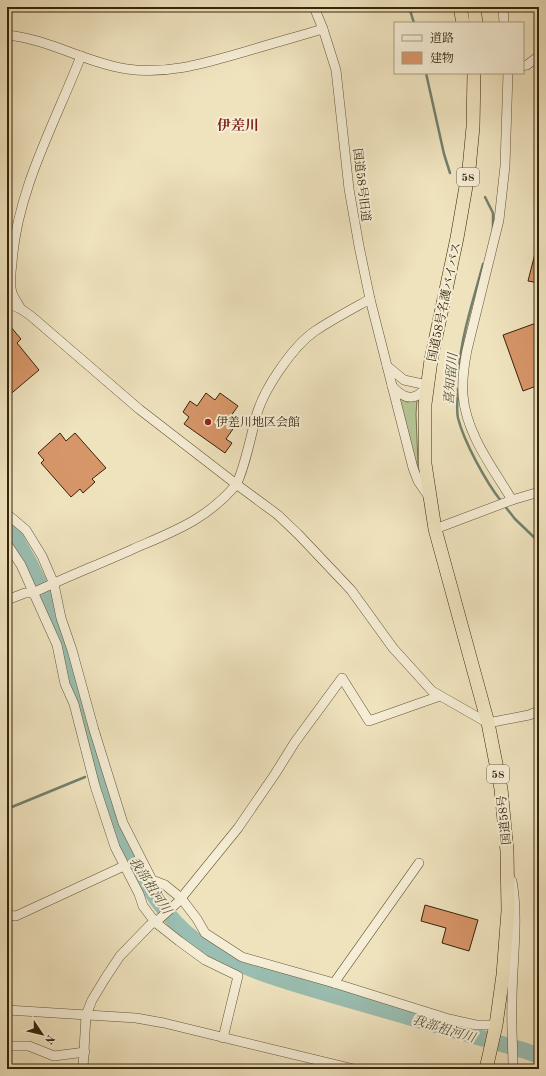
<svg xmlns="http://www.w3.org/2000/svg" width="546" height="1076" font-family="'Old Standard TT','Noto Serif JP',serif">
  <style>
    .green { fill: #b5c595; stroke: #76744f }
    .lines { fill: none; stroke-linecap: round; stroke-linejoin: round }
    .stream { stroke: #72806e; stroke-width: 2.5 }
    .river { stroke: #9abeb1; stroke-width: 16 }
    .building { fill: #d79669; stroke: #362409 }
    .minor-casing { stroke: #645436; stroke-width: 10 }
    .highway-casing { stroke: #362409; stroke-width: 14 }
    .minor { stroke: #f5edd5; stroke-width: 9 }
    .highway { stroke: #efe3be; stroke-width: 13 }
    .poi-dot { fill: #8f2418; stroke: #f5edd5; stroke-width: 1.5 }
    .labels { text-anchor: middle; stroke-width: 4; stroke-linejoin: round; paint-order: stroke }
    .shield { fill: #f5edd5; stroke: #6f6046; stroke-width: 1 }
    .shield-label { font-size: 11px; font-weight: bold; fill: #362409 }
    .street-label { font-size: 12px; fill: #362409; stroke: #f5edd5 }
    .poi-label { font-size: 12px; fill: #362409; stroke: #f5edd5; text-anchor: start }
    .water-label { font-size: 13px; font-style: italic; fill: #54523b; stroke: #f5edd5 }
    .quarter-label { font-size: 14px; font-weight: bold; fill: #7a1f14; stroke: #f5edd5 }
  </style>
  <rect width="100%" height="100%" fill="#efe3be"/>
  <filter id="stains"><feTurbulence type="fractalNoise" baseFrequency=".005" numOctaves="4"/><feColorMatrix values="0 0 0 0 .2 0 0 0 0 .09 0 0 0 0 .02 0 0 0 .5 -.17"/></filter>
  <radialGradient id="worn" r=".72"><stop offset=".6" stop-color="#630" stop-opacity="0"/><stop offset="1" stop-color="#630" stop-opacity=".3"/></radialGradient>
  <path class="green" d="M397,397L407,402L417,400L416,414L418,465H416Z"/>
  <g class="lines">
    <g class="stream">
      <path d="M409,7L414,23"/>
      <path d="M426,73L444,154L450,173"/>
      <path d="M485,197L493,213V229"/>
      <path d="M459,370C461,336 474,298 483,264"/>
      <path d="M458,389C458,398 456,409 458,418C464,442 486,482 501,501"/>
      <path d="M504,505L515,519L539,542"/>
      <path d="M99,770H100"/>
      <path d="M7,809L85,777"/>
    </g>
    <path class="river" d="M7,529L15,537L29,562L44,593L59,632L118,832C135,867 163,917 195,940C238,970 296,984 346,999C406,1016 466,1034 526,1051L539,1056"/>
  </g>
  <g class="building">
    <path d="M539,238V283L528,281Z"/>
    <path d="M539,322V385L523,391L503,335Z"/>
    <path d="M10,326L21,339L17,343L39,370L7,397V328Z"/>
    <path d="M206,393L215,400L220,393L238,406L228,420L235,426L226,439L232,443L225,453L184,424L189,417L183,412L190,401L197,406Z"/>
    <path d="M60,433L66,441L75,433L106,468L92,479L95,482L83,493L80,489L71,497L41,463L44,460L38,453Z"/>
    <path d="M425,905L478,920L469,951L442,943L446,928L421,921Z"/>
  </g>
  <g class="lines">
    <g class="minor-casing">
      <g id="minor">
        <path d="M314,7L323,29L336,70L349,189L359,246L370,299L413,468L418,481L429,497"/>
        <path d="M503,7L504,23"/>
        <path d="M7,35C49,39 86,63 127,69C168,75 205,63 244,52C270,44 296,37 323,29"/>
        <path d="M523,66L527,65L539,56"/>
        <path d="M508,73L505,166L499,220L467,350C464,365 462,380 463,395C466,434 493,468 512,500"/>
        <path d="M7,303L21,309L31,316L139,409L236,484L278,515L298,534L351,590L393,648L432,691L488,723L529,715L539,711"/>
        <path d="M21,309C18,304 14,298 12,293C9,284 11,272 12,263C17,190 55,123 81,56"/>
        <path d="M387,366L404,380L427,385C417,402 404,400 392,386"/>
        <path d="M7,514L26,530L42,556L54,584L61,618L72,650L94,730L123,823L152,880L165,885L181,898L197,919L205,933L242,957L334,983"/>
        <path d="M435,529L512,500L539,492"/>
        <path d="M7,544L21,565L57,645L65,684L74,704L95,786L115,847L139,894L143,906L155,922L179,941L205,960L238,976L223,1038"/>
        <path d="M7,600L25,593H33C66,577 100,564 133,549C172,532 206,520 235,486C243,476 252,431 256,417C263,390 292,347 315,331C333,319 352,309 370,299"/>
        <path d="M419,863L334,983L449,1019L476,1025H496"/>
        <path d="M512,881C519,919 512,962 512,1001C511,1024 513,1046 513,1069"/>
        <path d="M7,915L16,916L124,866"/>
        <path d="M7,1010L136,1018L164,1023L354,1069"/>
        <path d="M7,1046H29L54,1056L85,1052"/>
        <path d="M83,1069L86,1015L92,1000L106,977L120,956L150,925L158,920L178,902L238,828L275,774L295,742L342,678L369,721L440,696"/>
      </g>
    </g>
    <g class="highway-casing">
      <g id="highway">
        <path d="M460,7L463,23"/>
        <path d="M474,7L476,23"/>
        <path d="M474,73L473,127L469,169L457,238L431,360L425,404V464L435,529L488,723L501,789L507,851L508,911L503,975L496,1025L486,1069"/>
      </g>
    </g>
    <use href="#minor" class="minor"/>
    <use href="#highway" class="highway"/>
  </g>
  <circle class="poi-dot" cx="208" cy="422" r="4"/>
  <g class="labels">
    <g class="shield">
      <rect x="457" y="168" width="22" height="18" rx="3"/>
      <rect x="487" y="765" width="22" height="18" rx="3"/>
    </g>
    <g class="shield-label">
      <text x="468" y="181">58</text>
      <text x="498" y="778">58</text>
    </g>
    <g class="street-label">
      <text transform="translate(362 185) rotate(83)" y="4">国道58号旧道</text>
      <text transform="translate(444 302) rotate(-78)" y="4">国道58号名護バイパス</text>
      <text transform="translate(504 820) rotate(-96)" y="4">国道58号</text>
    </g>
    <g class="poi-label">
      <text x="216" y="426">伊差川地区会館</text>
    </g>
    <g class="water-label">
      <text transform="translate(450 379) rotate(-85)" y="5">喜知留川</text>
      <text transform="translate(151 885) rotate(57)" y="5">我部祖河川</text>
      <text transform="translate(444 1028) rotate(17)" y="5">我部祖河川</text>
    </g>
    <g class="quarter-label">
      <text x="238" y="130">伊差川</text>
    </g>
  </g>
  <rect width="546" height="1076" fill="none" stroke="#efe3be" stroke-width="24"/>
  <rect x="8" y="8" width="530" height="1060" fill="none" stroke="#362409" stroke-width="2"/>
  <rect x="12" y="12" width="522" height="1052" fill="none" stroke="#362409"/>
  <rect x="394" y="22" width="130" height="52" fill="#f5edd5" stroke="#a99d83"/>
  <rect x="402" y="35" width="20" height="6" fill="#f5edd5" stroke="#a99d83"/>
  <text x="430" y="42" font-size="12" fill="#362409">道路</text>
  <rect x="402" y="52" width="20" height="12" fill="#d79669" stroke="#a99d83"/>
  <text x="430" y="62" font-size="12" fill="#362409">建物</text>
  <g transform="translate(42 1034) rotate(125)" stroke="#f5edd5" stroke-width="3" paint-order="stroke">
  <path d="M0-3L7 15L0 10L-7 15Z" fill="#362409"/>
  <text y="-6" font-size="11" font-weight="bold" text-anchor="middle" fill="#362409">N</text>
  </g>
  <rect width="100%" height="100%" filter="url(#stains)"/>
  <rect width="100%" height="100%" fill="url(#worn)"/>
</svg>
